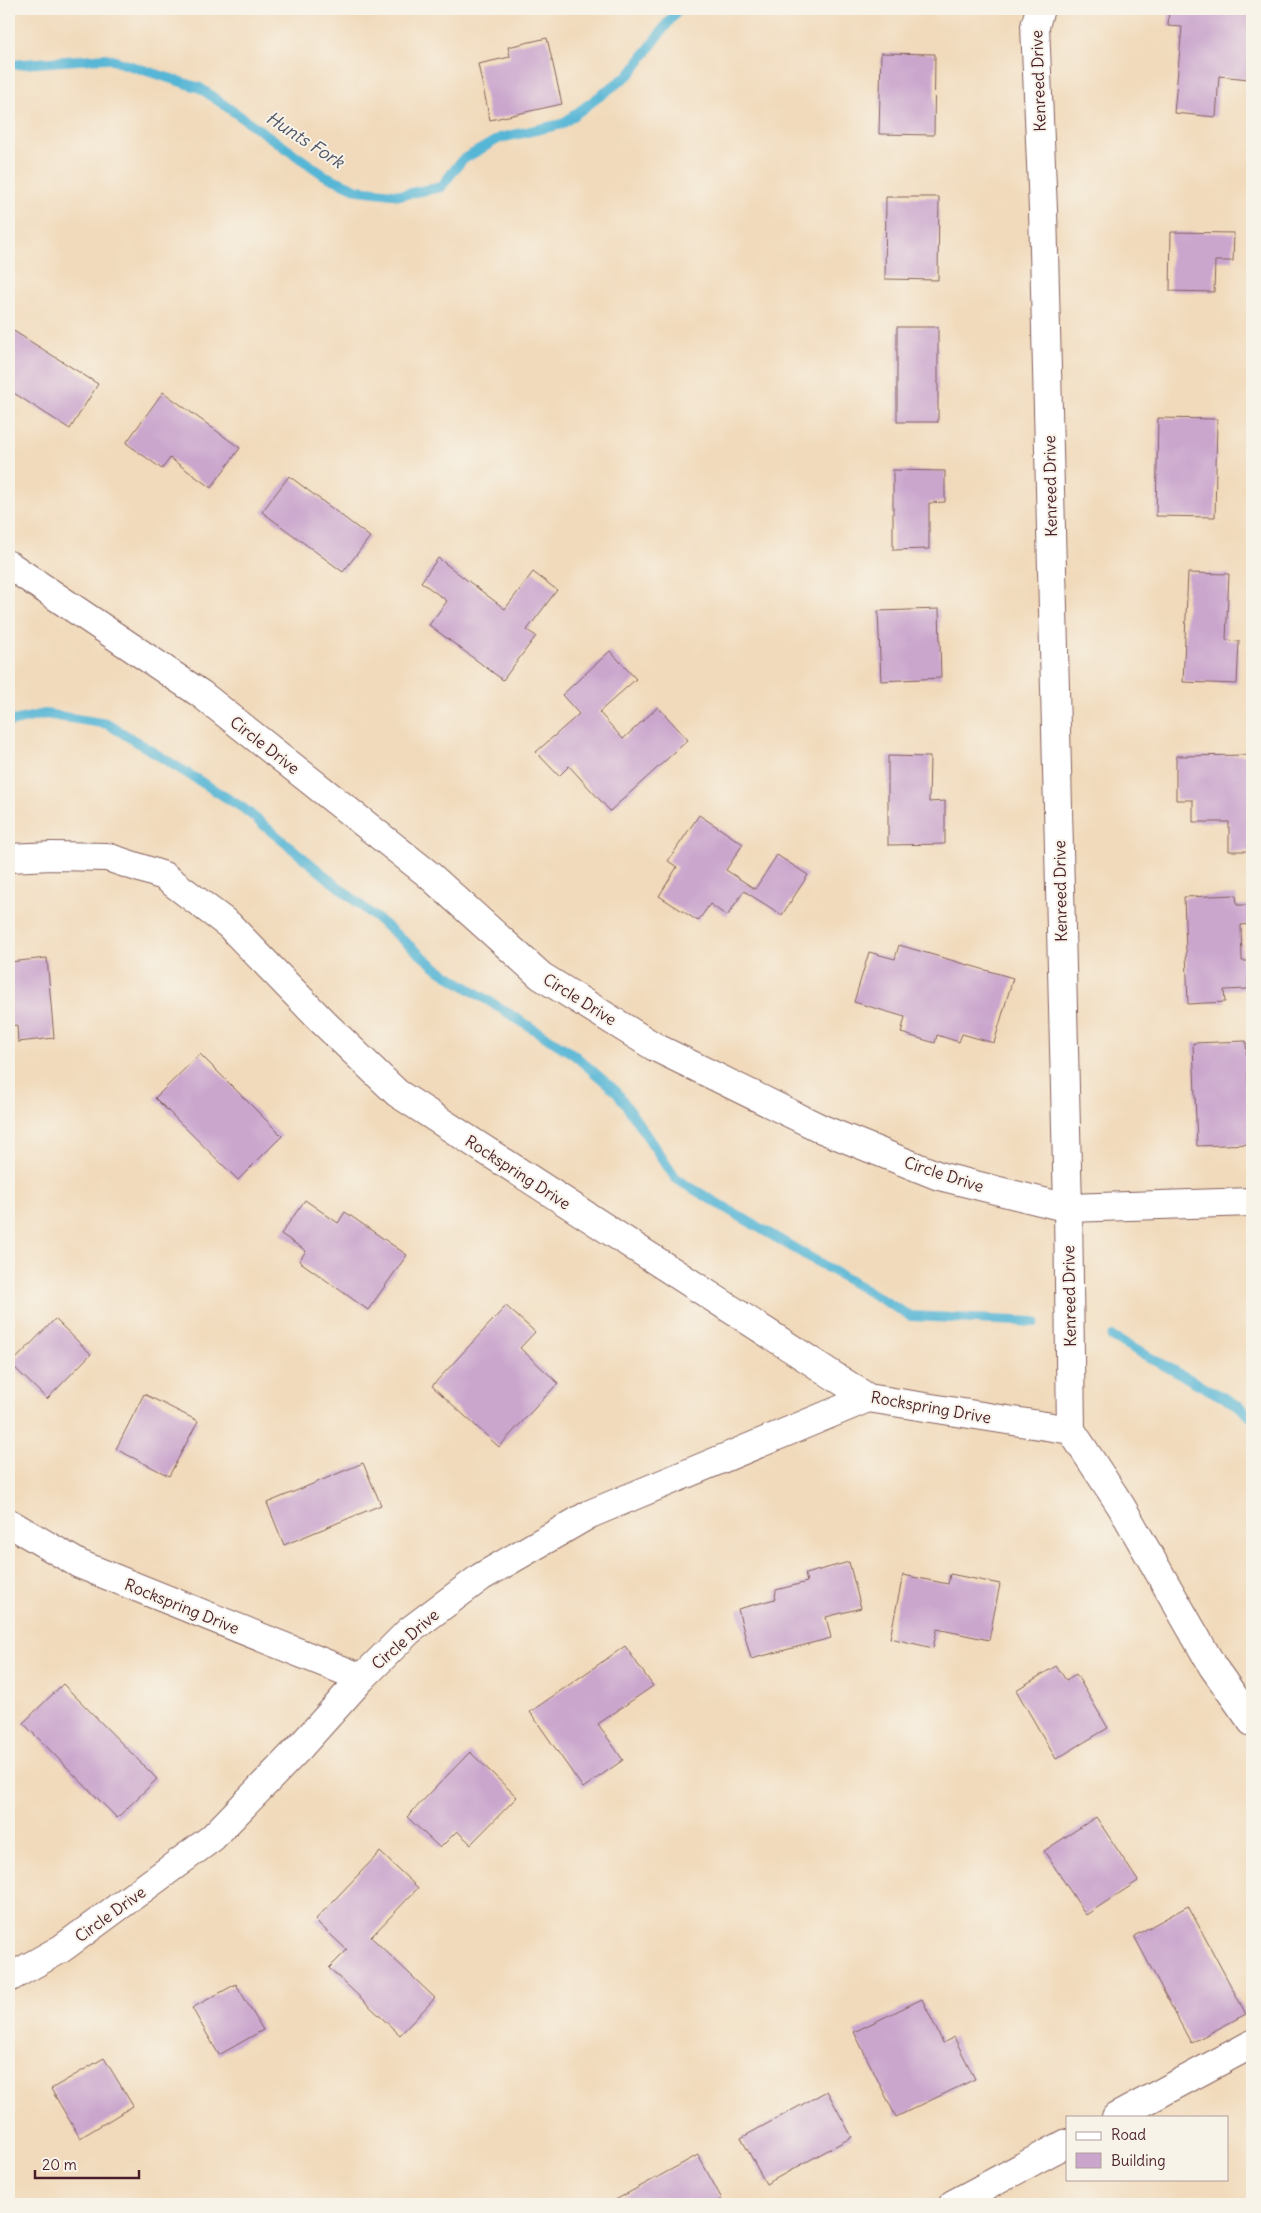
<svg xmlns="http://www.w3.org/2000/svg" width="1261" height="2213" font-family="Delius,sans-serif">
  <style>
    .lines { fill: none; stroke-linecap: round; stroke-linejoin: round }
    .stream { stroke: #57b6d5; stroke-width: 10 }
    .building { fill: #caa6cd }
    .minor-casing { stroke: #84605d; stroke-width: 30 }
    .minor { stroke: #fff; stroke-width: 28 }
    .labels { text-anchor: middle; stroke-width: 4; stroke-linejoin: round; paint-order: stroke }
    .street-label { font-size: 16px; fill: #4a1f2b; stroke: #f7f3e8 }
    .water-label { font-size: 18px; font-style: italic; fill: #4f5466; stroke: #f7f3e8 }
  </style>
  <rect width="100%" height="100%" fill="#f7f3e8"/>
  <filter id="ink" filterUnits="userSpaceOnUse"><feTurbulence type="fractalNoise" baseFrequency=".02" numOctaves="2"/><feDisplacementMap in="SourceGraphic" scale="10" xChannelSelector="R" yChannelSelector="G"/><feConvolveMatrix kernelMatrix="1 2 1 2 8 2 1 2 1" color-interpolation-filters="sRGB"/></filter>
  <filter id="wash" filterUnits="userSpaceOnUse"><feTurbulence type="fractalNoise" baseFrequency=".0096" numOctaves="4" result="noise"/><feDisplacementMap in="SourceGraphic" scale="20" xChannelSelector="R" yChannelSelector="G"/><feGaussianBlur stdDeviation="1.12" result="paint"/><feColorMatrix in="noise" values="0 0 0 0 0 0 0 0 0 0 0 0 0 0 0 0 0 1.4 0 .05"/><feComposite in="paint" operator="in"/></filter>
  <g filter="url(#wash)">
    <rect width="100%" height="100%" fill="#f1dabb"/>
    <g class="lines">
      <g class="stream">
        <path d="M9,65L106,58L200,88L324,175L358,190L401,195L441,187L462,160L500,138L562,124L631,73L678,9"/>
        <path d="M9,722L45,714L108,724L243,808L438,969L573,1054L617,1092L676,1179L910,1316L1035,1322"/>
        <path d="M1112,1337L1239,1406L1252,1418"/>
      </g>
    </g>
    <g id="blocks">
      <g class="building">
        <path d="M1169,9H1252L1249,79L1219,76L1216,117L1174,113L1182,27L1168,26Z"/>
        <path d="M547,38L562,104L490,120L478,64L510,57L508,47Z"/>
        <path d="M881,53L935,54L934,135L879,134Z"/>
        <path d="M886,197H939L938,280L885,279Z"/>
        <path d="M1171,232L1234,233L1233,261H1215L1214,292L1170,291Z"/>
        <rect x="897" y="327" width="41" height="95"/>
        <path d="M9,328L98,384L70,429L9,390Z"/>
        <path d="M163,392L240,448L211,488L170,458L162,469L126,443Z"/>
        <path d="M1158,418L1217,419L1215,517L1156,516Z"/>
        <path d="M893,470L945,471V502L929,503V549L893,550Z"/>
        <path d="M289,476L370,537L343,572L262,512Z"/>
        <path d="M438,558L505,609L533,572L557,590L527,630L536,636L503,680L429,625L447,601L421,582Z"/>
        <path d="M1188,573L1229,574L1226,640L1239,641L1237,684L1183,682Z"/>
        <path d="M939,609L941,678L881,681L878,611Z"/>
        <path d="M610,651L636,679L599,712L623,739L658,707L688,740L610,811L569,766L559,776L536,752L579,714L562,695Z"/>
        <path d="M1252,755V851H1229V822H1193V800H1176V756Z"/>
        <path d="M888,756L930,757L929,802L945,801V844L888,845Z"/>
        <path d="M699,815L743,844L726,870L755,889L777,855L808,875L782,915L744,891L727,916L710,904L698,921L659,896L677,867L668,861Z"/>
        <path d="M1236,895L1237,905H1252V924L1241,925L1242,961H1252V979H1248V989L1224,990L1225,1002L1188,1004L1184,897Z"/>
        <path d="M899,945L1013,978L994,1043L962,1034L959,1042L937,1035L935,1043L901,1033L905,1017L854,1002L869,952L895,959Z"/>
        <path d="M47,958L54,1038L18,1042L17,1025L9,1026V962Z"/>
        <path d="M1246,1041L1249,1097H1252V1144L1197,1146L1193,1043Z"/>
        <path d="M200,1054L282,1136L238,1180L155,1098Z"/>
        <path d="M305,1200L338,1223L345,1212L407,1255L368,1310L299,1261L306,1251L281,1234Z"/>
        <path d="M506,1306L535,1332L520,1348L558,1383L499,1447L432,1386Z"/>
        <path d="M55,1319L91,1354L47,1399L11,1364Z"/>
        <path d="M144,1394L198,1421L169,1476L116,1449Z"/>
        <path d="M363,1463L381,1505L284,1545L267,1503Z"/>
        <path d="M849,1562L861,1608L826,1617L831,1638L751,1659L738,1609L775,1599L776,1590L807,1582L805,1574Z"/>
        <path d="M950,1574L1000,1584L989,1640L937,1629L933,1648L890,1638L903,1575L948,1584Z"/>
        <path d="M625,1646L653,1686L598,1724L623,1760L583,1788L530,1712Z"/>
        <path d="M1056,1666L1066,1680L1076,1674L1108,1728L1056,1759L1016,1690Z"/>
        <path d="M63,1684L157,1779L117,1818L23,1723Z"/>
        <path d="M470,1752L517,1797L471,1844L457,1831L440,1848L407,1817Z"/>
        <path d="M1096,1817L1138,1881L1086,1915L1044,1851Z"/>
        <path d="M380,1852L418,1888L371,1937L435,1998L400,2035L329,1968L347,1950L315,1920Z"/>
        <path d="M1188,1906L1246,2014L1191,2043L1134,1936Z"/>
        <path d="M236,1984L263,2030L219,2055L192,2008Z"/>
        <path d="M922,1999L943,2043L954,2037L975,2079L896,2117L854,2032Z"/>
        <path d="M104,2058L133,2106L80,2138L51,2089Z"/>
        <path d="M827,2091L852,2137L766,2184L741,2138Z"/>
        <path d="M698,2155L722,2199L713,2204H608Z"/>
      </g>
    </g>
  </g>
  <g filter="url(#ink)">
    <use href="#blocks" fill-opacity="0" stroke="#84605d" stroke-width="1"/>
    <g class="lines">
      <g class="minor-casing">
        <g id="minor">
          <path d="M1040,9L1035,26L1043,210L1068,1208L1071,1430L1121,1506L1213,1667L1252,1722"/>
          <path d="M9,565L201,694L428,874L541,976L655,1047L822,1129L939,1176L1068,1208L1252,1202"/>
          <path d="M9,858L52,856L107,857L164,876L229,925L323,1022L397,1093L868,1398L1071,1430"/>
          <path d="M9,1523L79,1564L362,1678"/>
          <path d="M9,1978L61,1949L212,1838L301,1746L362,1678L409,1631L481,1577L590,1514L868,1398"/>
          <path d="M1116,2117L1252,2044"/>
          <path d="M953,2204L1067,2143"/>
        </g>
      </g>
      <use href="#minor" class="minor"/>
    </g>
  </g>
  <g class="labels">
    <g class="street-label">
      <text transform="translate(1038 81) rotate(-92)" y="6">Kenreed Drive</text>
      <text transform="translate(1050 486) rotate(-91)" y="6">Kenreed Drive</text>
      <text transform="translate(265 745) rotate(38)" y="6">Circle Drive</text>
      <text transform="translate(1060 891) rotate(-91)" y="6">Kenreed Drive</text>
      <text transform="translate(580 999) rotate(32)" y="6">Circle Drive</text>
      <text transform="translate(518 1172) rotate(33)" y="6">Rockspring Drive</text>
      <text transform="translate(944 1174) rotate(18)" y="6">Circle Drive</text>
      <text transform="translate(1069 1296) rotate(-91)" y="6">Kenreed Drive</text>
      <text transform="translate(931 1407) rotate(10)" y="6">Rockspring Drive</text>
      <text transform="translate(182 1606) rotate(22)" y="6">Rockspring Drive</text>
      <text transform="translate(405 1639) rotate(-41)" y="6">Circle Drive</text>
      <text transform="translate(110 1914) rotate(-36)" y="6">Circle Drive</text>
    </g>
    <g class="water-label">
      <text transform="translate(305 140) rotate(33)" y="6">Hunts Fork</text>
    </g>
  </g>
  <rect width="1261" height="2213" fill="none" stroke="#f7f3e8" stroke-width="30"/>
  <rect x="1066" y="2116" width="162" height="65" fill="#f7f3e8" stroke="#b29e9c"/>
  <rect x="1076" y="2132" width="25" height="8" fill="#ffffff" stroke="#b29e9c"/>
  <text x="1111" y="2140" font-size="15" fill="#4a1f2b">Road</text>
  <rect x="1076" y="2153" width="25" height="15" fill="#caa6cd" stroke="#b29e9c"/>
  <text x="1111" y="2166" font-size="15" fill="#4a1f2b">Building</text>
  <path d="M35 2170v8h104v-8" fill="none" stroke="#4a1f2b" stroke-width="2.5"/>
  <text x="42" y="2170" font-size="15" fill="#4a1f2b" stroke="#f7f3e8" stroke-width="4" paint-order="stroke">20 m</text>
</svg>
